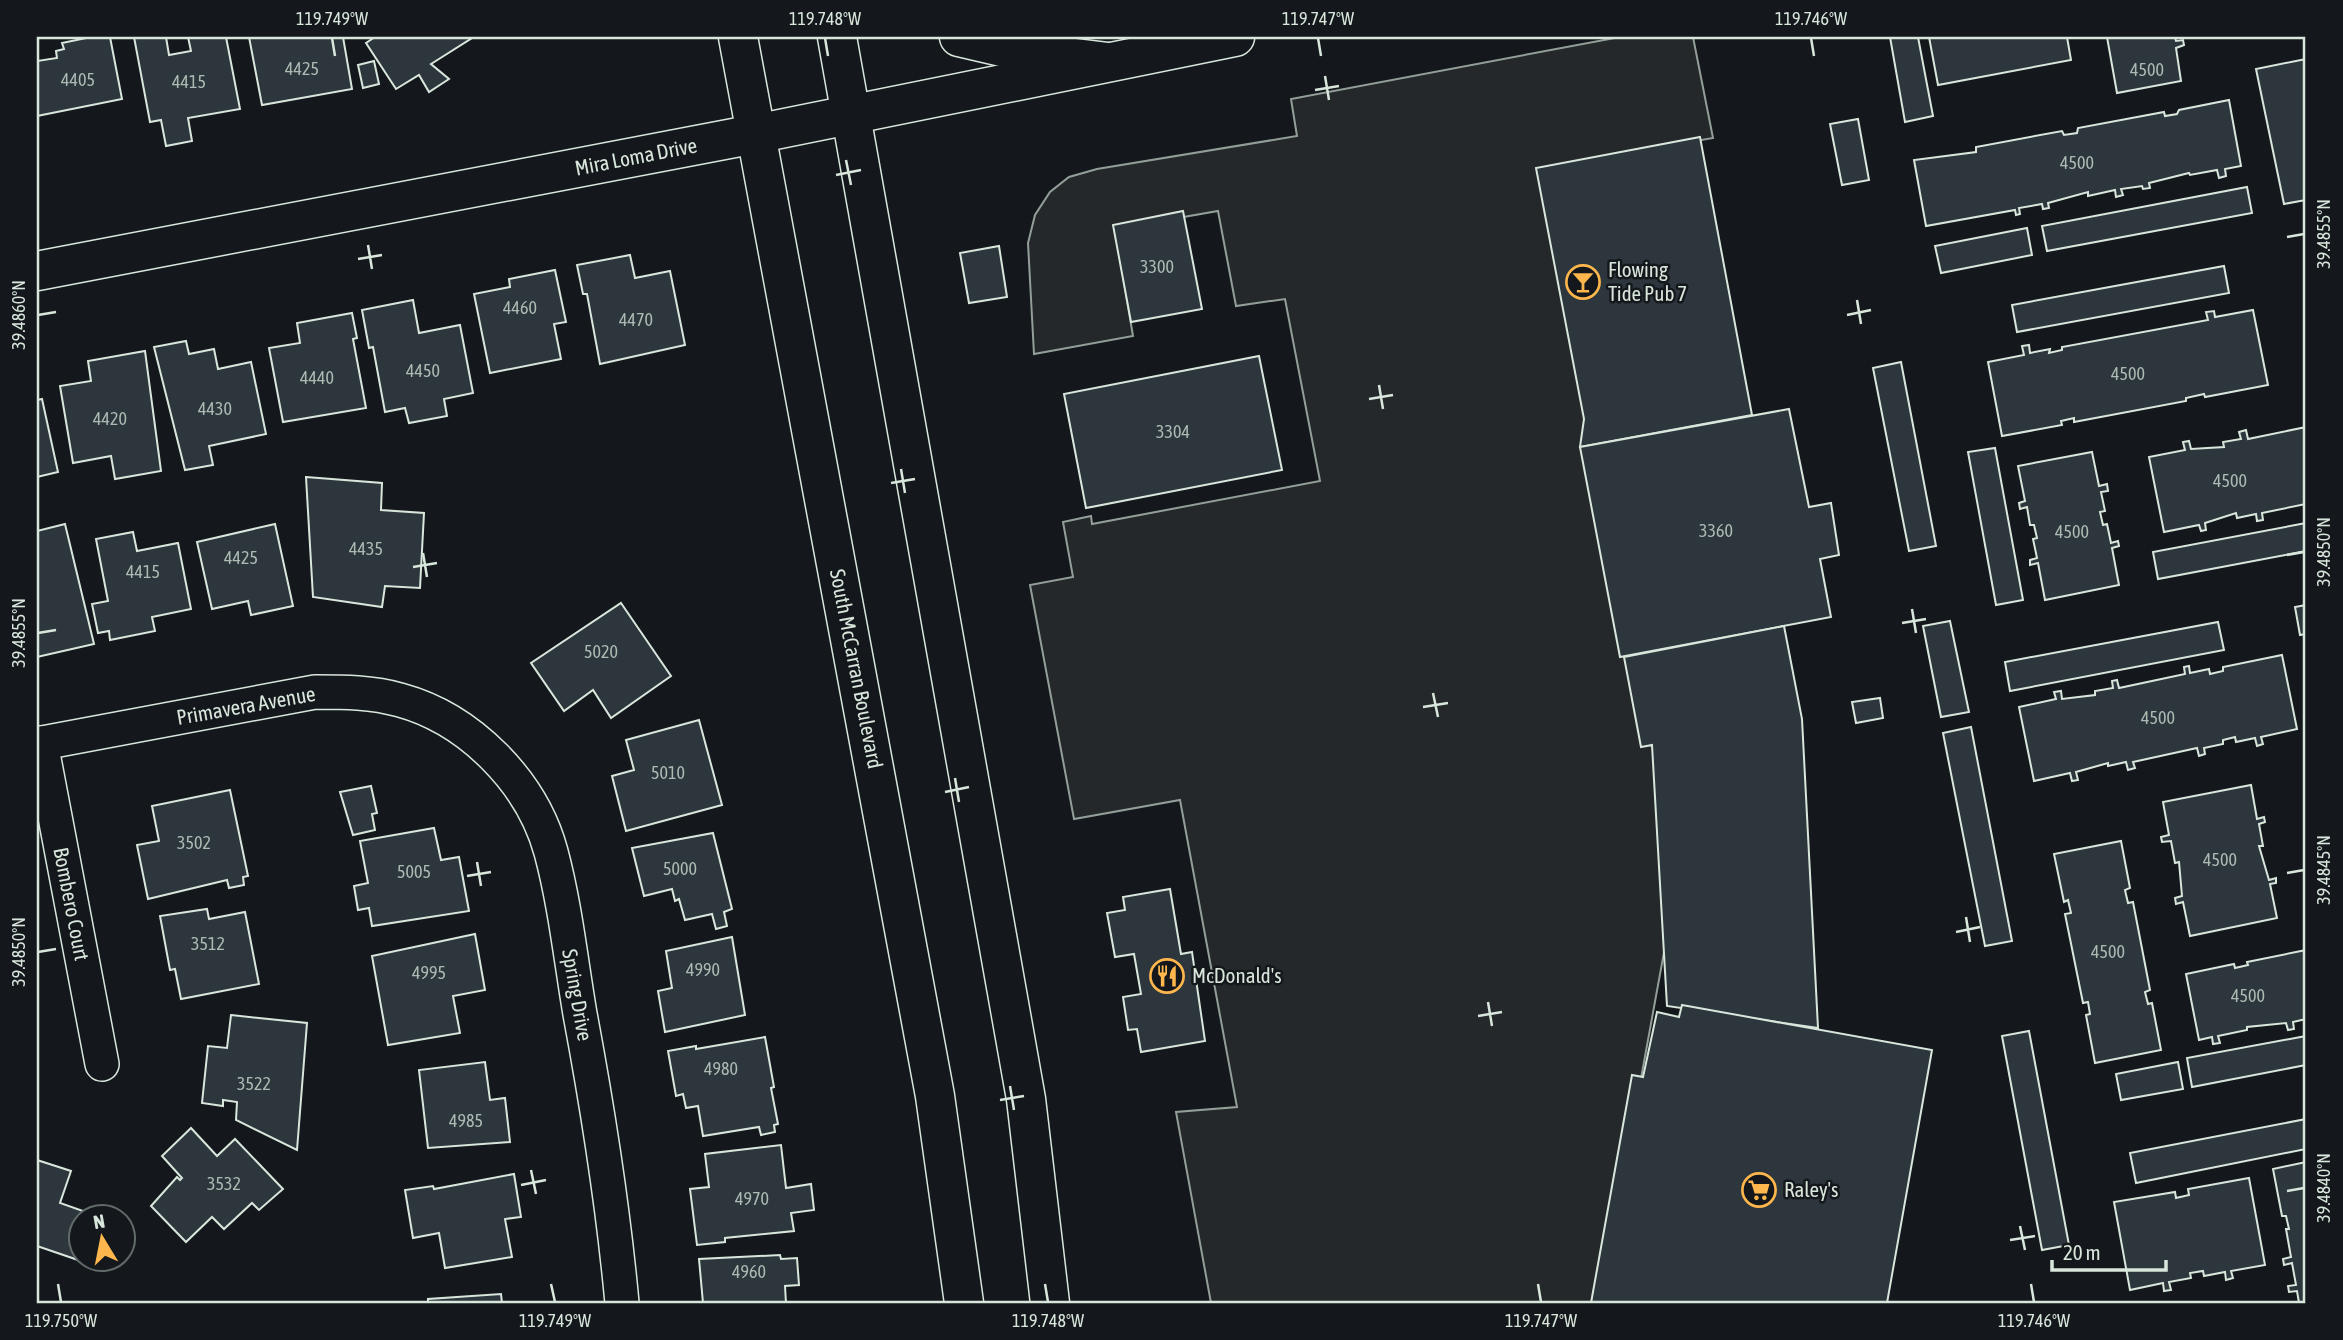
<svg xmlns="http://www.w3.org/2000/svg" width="2343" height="1340" font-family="'Asap Condensed',sans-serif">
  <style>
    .parking { fill: #24282b; stroke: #939e99; stroke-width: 2 }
    .building { fill: #2c363c; stroke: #d8e6dc; stroke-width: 2 }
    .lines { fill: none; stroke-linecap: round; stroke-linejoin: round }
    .minor-casing { stroke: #d8e6dc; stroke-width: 36 }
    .tertiary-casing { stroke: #d8e6dc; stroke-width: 41 }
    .secondary-casing { stroke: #d8e6dc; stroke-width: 41 }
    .primary-casing { stroke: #d8e6dc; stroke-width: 41 }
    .minor { stroke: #14181c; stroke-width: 33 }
    .tertiary { stroke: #14181c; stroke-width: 38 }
    .secondary { stroke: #14181c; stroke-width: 38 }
    .primary { stroke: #14181c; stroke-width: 38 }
    .ticks { fill: none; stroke: #d8e6dc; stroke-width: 2.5 }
    .labels { text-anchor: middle; stroke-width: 5; stroke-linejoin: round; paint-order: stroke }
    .number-label { font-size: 18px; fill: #adbab4 }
    .street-label { font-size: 21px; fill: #d8e6dc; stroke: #14181c }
    .poi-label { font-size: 21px; fill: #d8e6dc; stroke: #14181c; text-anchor: start }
    .neatline { fill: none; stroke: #d8e6dc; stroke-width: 2.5 }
    .ticks-label { font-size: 18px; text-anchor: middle; fill: #d8e6dc }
  </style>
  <rect width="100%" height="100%" fill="#14181c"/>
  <path class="parking" d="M1620,37H1693L1713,138L1549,167L1593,419L1590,446L1628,658L1635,657L1651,746H1657L1673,903L1600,1303H1211L1176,1112L1237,1107L1180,800L1074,819L1030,585L1073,577L1063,522L1091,516L1092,524L1320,481L1285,299L1236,306L1218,211L1115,229L1133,336L1034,354L1028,243L1035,215L1050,192L1069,177L1097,169L1297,136L1291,99Z"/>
  <g class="building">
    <path d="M91,37H110L122,99L37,116V61L57,58L56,51L64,49L62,43Z"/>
    <path d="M134,37H166L169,55L191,51L188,37H226L240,109L188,118L192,141L166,146L161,120L150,122Z"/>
    <path d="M249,37H343L352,89L262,105Z"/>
    <path d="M375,37H471L472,38L431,64L449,79L429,92L419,75L396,89L366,43Z"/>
    <path d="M1890,37H1918L1933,116L1905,122Z"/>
    <path d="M1929,37H2067L2071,60L1938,85Z"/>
    <path d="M2107,37H2175L2176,41L2183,40L2184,45L2176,48L2181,81L2117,93Z"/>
    <path d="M2306,59V200L2284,204L2256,69Z"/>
    <path d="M374,61L379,84L363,88L358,65Z"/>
    <path d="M2229,100L2241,166L2225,169L2226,176L2219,178L2217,170L2190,175L2189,173L2149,183L2150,188L2143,189L2142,186L2121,189L2123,195L2116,197L2115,190L2088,196V192L2048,203L2049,208L2043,209L2042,204L2019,208L2020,214L2016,215L2015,210L1926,226L1914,160L1976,152V147L2062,131L2064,135L2077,133L2078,128L2164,112L2165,116L2177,114L2179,110Z"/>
    <path d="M1858,119L1869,180L1842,185L1830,124Z"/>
    <path d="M1700,137L1752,415L1580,447L1584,419L1536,168Z"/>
    <path d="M2247,187L2252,213L2047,251L2042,226Z"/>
    <path d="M1183,211L1202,309L1131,322L1113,225Z"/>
    <path d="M2027,228L2032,255L1941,273L1935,246Z"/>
    <path d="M999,246L1007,297L969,303L960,253Z"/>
    <path d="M630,255L635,278L670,271L685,345L600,364L587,294H583L577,265Z"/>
    <path d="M2224,266L2229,293L2017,332L2012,305Z"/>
    <path d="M555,270L566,322L554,324L561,359L490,373L474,294L510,287L509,279Z"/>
    <path d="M413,300L419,333L460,325L473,393L444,399L447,416L409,423L405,408L385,412L373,347L369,348L362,310Z"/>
    <path d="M2253,310L2268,385L2205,397L2204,394L2186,398V401L2074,422V418L2061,421L2062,425L2002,436L1988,362L2024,355L2022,346L2029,345L2030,353L2050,349L2049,353L2062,350V347L2208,320L2206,312L2214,311L2215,317Z"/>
    <path d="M352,313L357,338L353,339L366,408L283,422L269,348L300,343L297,323Z"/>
    <path d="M186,341L189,354L214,349L218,369L251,362L266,434L209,446L213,465L185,470L154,347Z"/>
    <path d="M145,351L161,471L115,479L111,456L73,463L60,386L91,381L88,361Z"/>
    <path d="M1259,356L1282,470L1086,508L1064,394Z"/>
    <path d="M1901,362L1936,546L1909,551L1873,368Z"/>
    <path d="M42,399L58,472L37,477V400Z"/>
    <path d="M1789,409L1809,507L1831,503L1839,555L1820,559L1831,617L1620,657L1580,447Z"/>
    <path d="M2306,427V504L2262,513L2263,520L2257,521L2256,514L2237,518L2236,513L2205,523L2206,530L2201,531L2199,525L2164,532L2149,457L2185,450L2183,442L2189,441L2191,449L2224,447L2223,442L2241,439L2239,432L2246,430L2248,439Z"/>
    <path d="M1995,448L2023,600L1996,605L1968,452Z"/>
    <path d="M2092,452L2099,486L2107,484L2108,491L2101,492L2105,511L2100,512L2103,525L2107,524L2111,543L2118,541L2119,546L2112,548L2119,585L2045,600L2038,563L2030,565V560L2037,558L2033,539L2037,538L2034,525H2030L2027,507L2020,509L2019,503L2025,501L2018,466Z"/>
    <path d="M306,477L382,483L381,510L424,513L420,588L385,586L382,607L313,597Z"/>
    <path d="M2306,523V551L2158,579L2153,552Z"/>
    <path d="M65,524L94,644L37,657V531Z"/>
    <path d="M275,524L293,606L251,615L248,601L212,609L197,542Z"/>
    <path d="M133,532L137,551L178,543L191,609L152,617L155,631L110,640L109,631L98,633L92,604L108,601L96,539Z"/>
    <path d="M621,603L671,676L611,718L593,690L564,711L531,663Z"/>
    <path d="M2306,605V634L2300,635L2295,607Z"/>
    <path d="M1950,621L1969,712L1941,717L1923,626Z"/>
    <path d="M2218,622L2224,650L2010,691L2005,662Z"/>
    <path d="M1784,626L1802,719L1818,1028L1667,1006L1652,745L1641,747L1624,657Z"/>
    <path d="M2282,655L2297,729L2261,737L2263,744L2257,746L2255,738L2236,742L2235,737L2223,740V744L2204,748L2205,754L2199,756L2197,748L2133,762L2135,768L2128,770L2126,762L2108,766V763L2076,772L2078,780L2072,781L2070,773L2034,781L2019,707L2056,699L2054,692L2061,691L2062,699L2095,695V691L2113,688L2112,681L2117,680L2119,688L2185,674L2184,667L2189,666L2190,673L2209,669L2210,674L2223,671V667Z"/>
    <path d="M1880,698L1883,718L1856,723L1852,702Z"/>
    <path d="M699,720L722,805L626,831L612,776L634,770L626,740Z"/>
    <path d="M1971,727L2012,941L1985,946L1943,733Z"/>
    <path d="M2251,785L2257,819L2264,817L2265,822L2259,824L2263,846H2259L2269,880L2276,878V883L2270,884L2277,918L2190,936L2183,902L2176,904L2175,898L2182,896L2179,862L2175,863L2171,841L2162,842L2161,837L2169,835L2163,802Z"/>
    <path d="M371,786L377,813L372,814L375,830L353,835L340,792Z"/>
    <path d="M230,790L248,876L243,877L244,885L229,888L227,880L148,899L137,845L159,841L152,806Z"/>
    <path d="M434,828L441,860L459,857L469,911L372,926L369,908L358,910L354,886L368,883L360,841Z"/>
    <path d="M713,833L732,909L724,912L727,926L716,929L712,914L685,920L679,899L675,901L672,889L644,896L632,848Z"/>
    <path d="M2121,841L2130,888L2125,890L2128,903L2133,902L2150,990L2145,992L2148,1004L2152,1003L2161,1050L2095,1063L2086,1015L2090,1014L2088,1002L2083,1003L2065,914L2071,913L2068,900L2064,902L2054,854Z"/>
    <path d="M1170,889L1181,954L1192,952L1205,1041L1141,1052L1137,1029L1128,1030L1123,997L1141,994L1134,954L1115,957L1107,913L1125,910L1123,897Z"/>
    <path d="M207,909L209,919L245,912L259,984L181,999L175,969L170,970L160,916Z"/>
    <path d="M475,934L485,990L453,996L460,1033L388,1045L372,956Z"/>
    <path d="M732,937L745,1015L665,1032L658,991L672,988L666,951Z"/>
    <path d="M2306,950V1019L2293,1022L2294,1029L2288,1030L2286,1023L2247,1027V1030L2218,1036L2220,1043L2213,1044L2212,1037L2199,1040L2186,974L2234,964L2235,968L2248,965L2247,962Z"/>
    <path d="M1682,1005L1932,1050L1887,1303H1591L1632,1075L1643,1077L1657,1012L1679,1017Z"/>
    <path d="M231,1015L307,1023L297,1150L236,1120L237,1102L223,1100V1106L202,1103L208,1046L227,1048Z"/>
    <path d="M2029,1031L2069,1245L2042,1250L2002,1036Z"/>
    <path d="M2306,1036V1065L2192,1087L2187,1058Z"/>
    <path d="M765,1037L774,1087L771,1088L778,1124L774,1125L775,1132L761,1135L759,1127L703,1136L698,1106L686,1108L683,1094L676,1096L668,1051L696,1046V1049Z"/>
    <path d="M485,1062L490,1100L505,1098L510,1142L428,1148L419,1070Z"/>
    <path d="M2178,1062L2183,1089L2121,1100L2116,1074Z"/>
    <path d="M2306,1119V1149L2136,1183L2130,1153Z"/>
    <path d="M191,1128L217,1156L235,1139L283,1189L259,1210L252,1203L224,1229L212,1217L186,1242L151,1206L177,1177L180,1180L182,1178L162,1156Z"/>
    <path d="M781,1145L786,1188L811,1184L814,1210L791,1213L794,1231L725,1238V1242L697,1245L690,1189L709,1187L705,1154Z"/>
    <path d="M37,1160L71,1171L60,1203L97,1216L80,1218L81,1261L37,1246Z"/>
    <path d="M2306,1162V1303H2299L2297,1291L2289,1292L2288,1286L2296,1285L2292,1263L2284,1265L2283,1259L2291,1257L2286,1229H2289L2286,1216H2282L2273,1169Z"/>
    <path d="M514,1174L521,1217L505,1219L512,1257L445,1268L439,1233L413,1238L405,1190L433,1186L434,1189Z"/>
    <path d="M2249,1178L2265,1265L2231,1271L2233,1278L2226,1280L2225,1272L2204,1276L2203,1271L2190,1273L2191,1278L2169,1282L2171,1290L2164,1291L2163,1283L2130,1290L2114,1202L2175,1192L2176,1198L2189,1195L2188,1189Z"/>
    <path d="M780,1255L781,1259L797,1258L799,1285L785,1286L786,1303H703L699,1259Z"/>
    <path d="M501,1294L502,1303H428V1299Z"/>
  </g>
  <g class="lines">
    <g class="minor-casing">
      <g id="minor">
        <path d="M41,743L102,1064"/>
        <path d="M37,744L315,692C344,692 372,692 400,700C470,719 532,782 551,852C565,904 571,961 580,1014C598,1110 613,1206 622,1303"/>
      </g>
    </g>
    <g class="tertiary-casing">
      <path id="tertiary" d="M37,271L755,134"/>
    </g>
    <g class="secondary-casing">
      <path id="secondary" d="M755,134L1235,37"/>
    </g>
    <g class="primary-casing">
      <g id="primary">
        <path d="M738,37L935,1096L964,1303"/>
        <path d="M837,37L1026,1099L1050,1303"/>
        <path d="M959,37L1019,51L1108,62"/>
      </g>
    </g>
    <use href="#minor" class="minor"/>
    <use href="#tertiary" class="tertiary"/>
    <use href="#secondary" class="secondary"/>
    <use href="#primary" class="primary"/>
  </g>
  <path class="ticks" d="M332,38L335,56M825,38L828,56M1318,38L1321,56M1811,38L1814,56M1325,76L1329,100M1315,90L1339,86M846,160L851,185M836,175L861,170M2287,237L2304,234M368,245L372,269M358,259L382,255M1857,300L1861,324M38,315L56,312M1847,315L1871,310M1379,385L1383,409M1369,399L1393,395M901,469L905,493M891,483L915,479M423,553L427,577M2287,555L2304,552M413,567L437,563M1912,609L1916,633M1902,623L1926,619M38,633L56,630M1433,693L1438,717M1423,707L1448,703M955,778L959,802M945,792L969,787M477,862L481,886M2287,873L2304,870M467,876L491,872M1966,917L1970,942M1956,932L1980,927M38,952L56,949M1488,1002L1492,1026M1478,1016L1502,1012M1010,1086L1014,1110M1000,1100L1024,1096M531,1170L536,1194M521,1185L546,1180M2287,1191L2304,1188M2020,1226L2025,1250M2010,1240L2035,1236M58,1284L61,1302M551,1284L555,1302M1045,1284L1048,1302M1538,1284L1541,1302M2031,1284L2034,1302"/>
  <defs>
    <g id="bar-ring" transform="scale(1.75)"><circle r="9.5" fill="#14181c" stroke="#ffb74d" stroke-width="1.5"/><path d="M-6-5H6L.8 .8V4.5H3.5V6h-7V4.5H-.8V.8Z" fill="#ffb74d"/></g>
    <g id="restaurant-ring" transform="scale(1.75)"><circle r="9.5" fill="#14181c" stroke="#ffb74d" stroke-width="1.5"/><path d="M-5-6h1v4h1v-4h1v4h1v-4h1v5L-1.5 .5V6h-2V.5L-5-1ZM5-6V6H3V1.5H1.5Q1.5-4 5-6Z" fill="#ffb74d"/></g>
    <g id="supermarket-ring" transform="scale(1.75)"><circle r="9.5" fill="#14181c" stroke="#ffb74d" stroke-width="1.5"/><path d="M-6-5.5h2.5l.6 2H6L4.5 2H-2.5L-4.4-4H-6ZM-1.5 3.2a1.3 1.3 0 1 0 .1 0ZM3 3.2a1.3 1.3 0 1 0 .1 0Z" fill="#ffb74d"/></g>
  </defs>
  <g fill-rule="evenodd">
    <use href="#bar-ring" x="1583" y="282"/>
    <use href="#restaurant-ring" x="1167" y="976"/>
    <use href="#supermarket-ring" x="1759" y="1190"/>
  </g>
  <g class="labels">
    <g class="number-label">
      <text x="302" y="75">4425</text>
      <text x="2147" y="76">4500</text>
      <text x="78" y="86">4405</text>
      <text x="189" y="88">4415</text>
      <text x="2077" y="169">4500</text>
      <text x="1157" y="273">3300</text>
      <text x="520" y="314">4460</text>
      <text x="636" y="326">4470</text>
      <text x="423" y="377">4450</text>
      <text x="2128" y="380">4500</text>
      <text x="317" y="384">4440</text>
      <text x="215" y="415">4430</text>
      <text x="110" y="425">4420</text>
      <text x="1173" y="438">3304</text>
      <text x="2230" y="487">4500</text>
      <text x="1716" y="537">3360</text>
      <text x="2072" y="538">4500</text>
      <text x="366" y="555">4435</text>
      <text x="241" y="564">4425</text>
      <text x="143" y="578">4415</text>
      <text x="601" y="658">5020</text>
      <text x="2158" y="724">4500</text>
      <text x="668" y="779">5010</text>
      <text x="194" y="849">3502</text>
      <text x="2220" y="866">4500</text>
      <text x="680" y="875">5000</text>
      <text x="414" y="878">5005</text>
      <text x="208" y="950">3512</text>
      <text x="2108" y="958">4500</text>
      <text x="703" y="976">4990</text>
      <text x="429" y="979">4995</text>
      <text x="2248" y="1002">4500</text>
      <text x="721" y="1075">4980</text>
      <text x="254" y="1090">3522</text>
      <text x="466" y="1127">4985</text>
      <text x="224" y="1190">3532</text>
      <text x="752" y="1205">4970</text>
      <text x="749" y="1278">4960</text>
    </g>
    <g class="street-label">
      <text transform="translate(636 157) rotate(-11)" y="7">Mira Loma Drive</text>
      <text transform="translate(856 669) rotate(79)" y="7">South McCarran Boulevard</text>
      <text transform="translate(246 706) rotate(-10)" y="7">Primavera Avenue</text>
      <text transform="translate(71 904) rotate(79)" y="7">Bombero Court</text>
      <text transform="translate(577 995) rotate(80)" y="7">Spring Drive</text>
    </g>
    <g class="poi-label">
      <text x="1608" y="277">Flowing<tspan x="1608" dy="24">Tide Pub 7</tspan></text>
      <text x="1192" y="983">McDonald's</text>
      <text x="1784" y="1197">Raley's</text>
    </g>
  </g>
  <rect width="2343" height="1340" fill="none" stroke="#14181c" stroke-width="77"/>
  <g transform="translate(102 1238) rotate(350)"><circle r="33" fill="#14181c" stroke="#626a69" stroke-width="2"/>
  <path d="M0-5L12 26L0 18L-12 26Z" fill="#ffb74d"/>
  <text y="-10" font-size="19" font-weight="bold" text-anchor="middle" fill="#d8e6dc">N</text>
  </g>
  <path d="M2052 1260v10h114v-10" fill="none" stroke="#d8e6dc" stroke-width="3.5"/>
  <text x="2063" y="1260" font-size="21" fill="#d8e6dc" stroke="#14181c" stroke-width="5" paint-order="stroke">20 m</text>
  <rect x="38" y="38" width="2266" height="1264" class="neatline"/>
  <g class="ticks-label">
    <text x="332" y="25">119.749°W</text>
    <text x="825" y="25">119.748°W</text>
    <text x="1318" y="25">119.747°W</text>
    <text x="1811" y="25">119.746°W</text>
    <text transform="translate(2324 234) rotate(-90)" y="6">39.4855°N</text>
    <text transform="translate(19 315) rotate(-90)" y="6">39.4860°N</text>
    <text transform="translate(2324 552) rotate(-90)" y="6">39.4850°N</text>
    <text transform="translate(19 633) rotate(-90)" y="6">39.4855°N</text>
    <text transform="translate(2324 870) rotate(-90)" y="6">39.4845°N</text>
    <text transform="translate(19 952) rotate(-90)" y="6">39.4850°N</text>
    <text transform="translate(2324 1188) rotate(-90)" y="6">39.4840°N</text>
    <text x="61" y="1327">119.750°W</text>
    <text x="555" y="1327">119.749°W</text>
    <text x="1048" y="1327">119.748°W</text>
    <text x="1541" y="1327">119.747°W</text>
    <text x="2034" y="1327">119.746°W</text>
  </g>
</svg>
